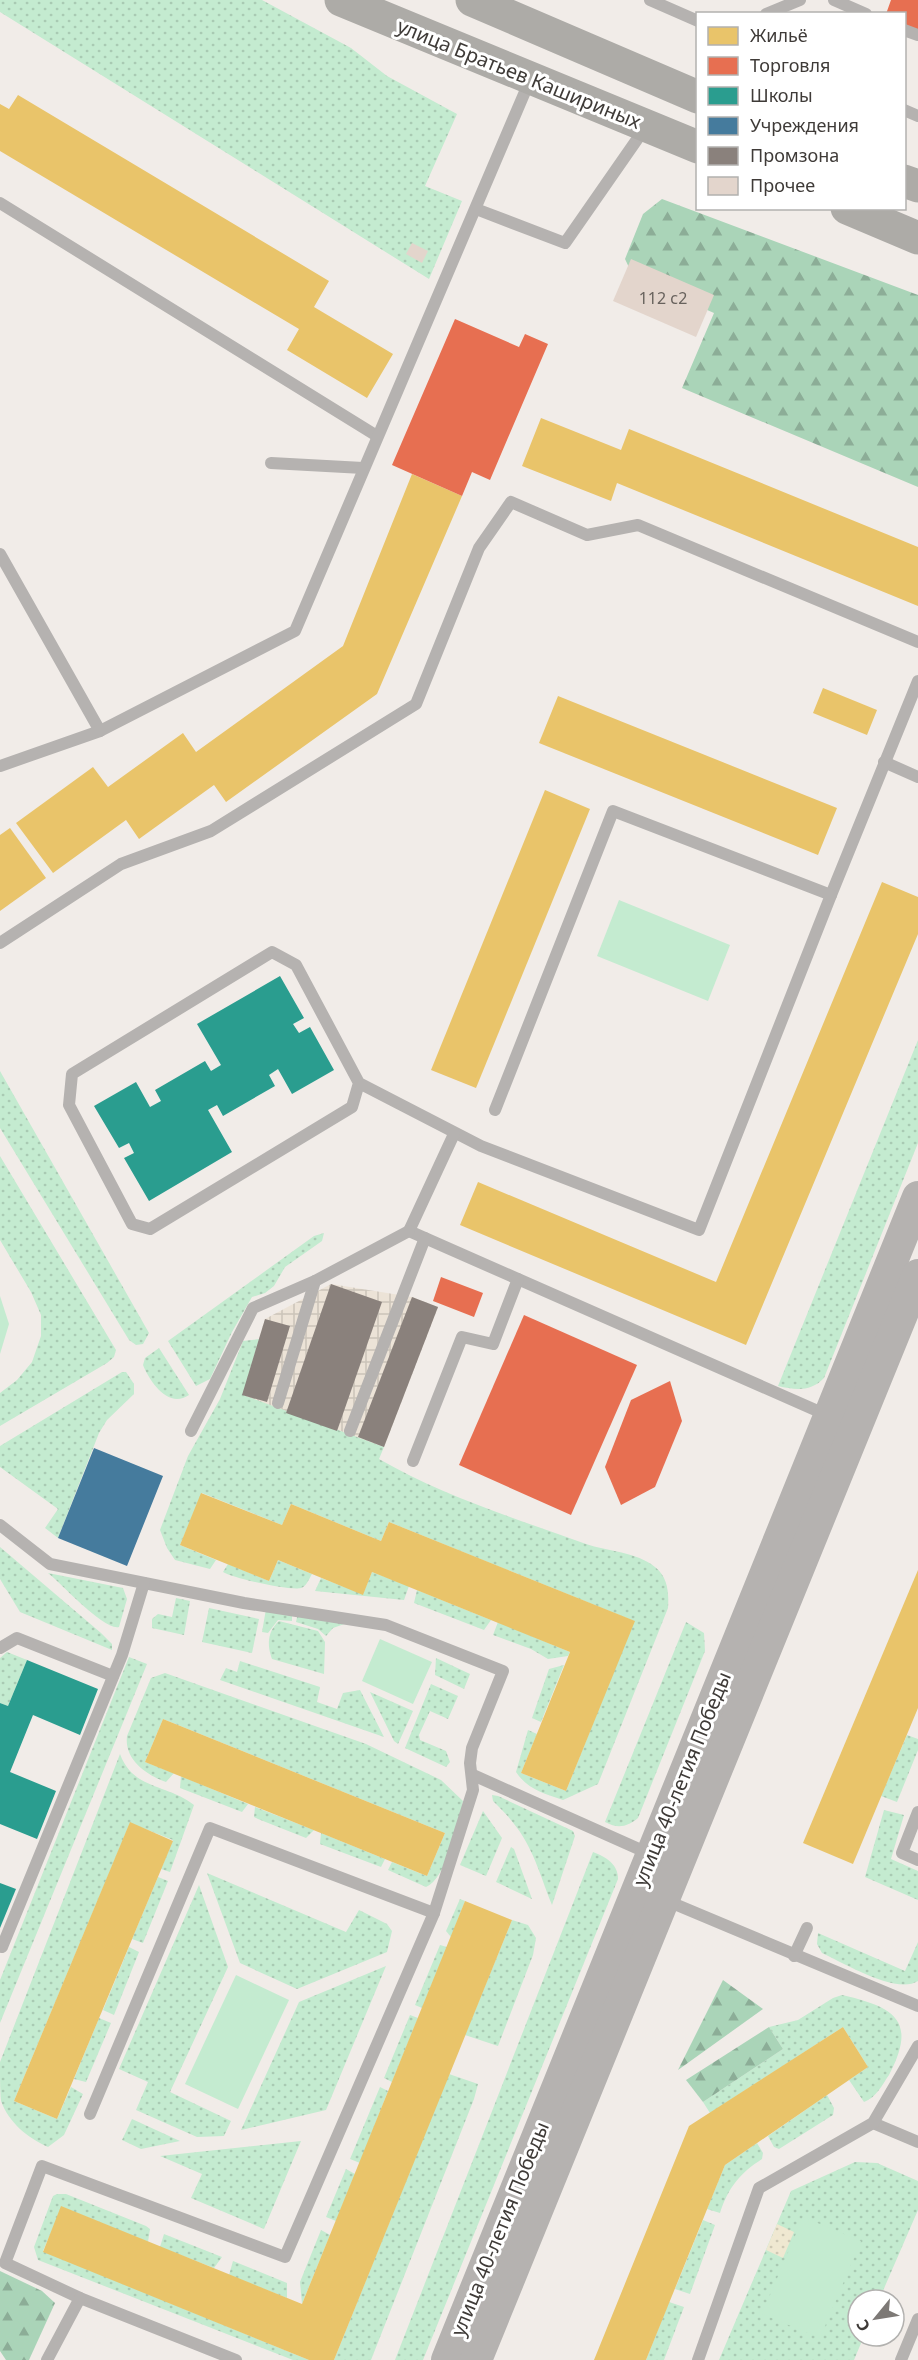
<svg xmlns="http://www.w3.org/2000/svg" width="918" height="2360" font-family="'Noto Sans',sans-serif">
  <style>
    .industrial { fill: url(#industrial-grid) }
    .grass { fill: url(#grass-dots) }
    .forest { fill: url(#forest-firs) }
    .sand { fill: url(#sand-dots) }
    .pitch { fill: #c4ebd0 }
    .homes { fill: #e9c46a }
    .shops { fill: #e76f51 }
    .schools { fill: #2a9d8f }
    .public { fill: #457b9d }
    .industry { fill: #8a817c }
    .building { fill: #e3d5cc }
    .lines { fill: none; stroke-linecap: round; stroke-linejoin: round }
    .service { stroke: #b5b2b0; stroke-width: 12 }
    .tertiary { stroke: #b5b2b0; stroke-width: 32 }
    .primary { stroke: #adaba7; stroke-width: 33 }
    .labels { text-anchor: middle; stroke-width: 6; stroke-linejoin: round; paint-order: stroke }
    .number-label { font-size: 16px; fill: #68625d }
    .street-label { font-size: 20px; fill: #3f3b38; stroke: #fff }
  </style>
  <defs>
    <pattern id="industrial-grid" width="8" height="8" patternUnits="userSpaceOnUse" patternTransform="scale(1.5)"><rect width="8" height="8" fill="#ece3d7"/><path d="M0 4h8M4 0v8" fill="none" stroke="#cbc4b9"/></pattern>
    <pattern id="grass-dots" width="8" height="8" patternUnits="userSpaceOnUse" patternTransform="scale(1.5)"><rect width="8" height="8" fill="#c4ebd0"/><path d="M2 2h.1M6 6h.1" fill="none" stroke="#a9cab3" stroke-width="1.8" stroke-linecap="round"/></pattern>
    <pattern id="forest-firs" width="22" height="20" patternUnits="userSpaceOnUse" patternTransform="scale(1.5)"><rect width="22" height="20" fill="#aad4b8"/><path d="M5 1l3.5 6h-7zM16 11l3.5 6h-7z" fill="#8cad97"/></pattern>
    <pattern id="sand-dots" width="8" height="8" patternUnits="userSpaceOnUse" patternTransform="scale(1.5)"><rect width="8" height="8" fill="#efe8d1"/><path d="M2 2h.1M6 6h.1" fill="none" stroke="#cec8b4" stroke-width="1.8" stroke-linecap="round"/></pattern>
  </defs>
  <rect width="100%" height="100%" fill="#f1ece8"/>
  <path class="industrial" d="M331,1284L412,1297L438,1307L384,1447L242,1395L265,1319Z"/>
  <g class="grass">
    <path d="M0,0H262L351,48L387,76L457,114L425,186L462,201L429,279L0,12Z"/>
    <path d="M918,1040V1143L824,1378C811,1392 795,1390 778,1386Z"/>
    <path d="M0,1071L149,1333L143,1344L136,1345L129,1340L0,1128Z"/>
    <path d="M0,1156L116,1350L114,1357L107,1363L0,1426V1393L17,1380L32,1362L41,1336V1315L31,1292L0,1240Z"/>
    <path d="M324,1233L322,1241L285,1267L274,1286L265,1293L252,1297L232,1332L210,1379L196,1386L168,1341L314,1236Z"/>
    <path d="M259,1339L243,1395L384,1447L379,1459C443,1496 517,1519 586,1544C607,1551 637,1552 655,1567C668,1577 669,1593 668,1608L598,1784L563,1800C545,1794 527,1789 516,1772L528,1730L537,1734L521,1773L566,1791L634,1621L389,1522L381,1541L291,1504L282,1525L202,1493L180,1545L216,1560L210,1569L175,1560L167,1548L160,1530L188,1456L220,1399L243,1341Z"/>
    <path d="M159,1348L189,1395C168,1409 150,1382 143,1365L145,1358Z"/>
    <path d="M122,1372H126L134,1384V1394L107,1420L99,1433L58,1538L45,1528L58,1509L0,1467V1446Z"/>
    <path d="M0,1547L101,1633L112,1644V1650L20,1612L0,1579Z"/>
    <path d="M278,1560L312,1574C309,1579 306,1587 301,1588C290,1591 232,1578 223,1572L228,1564L269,1581Z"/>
    <path d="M372,1572L409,1586L404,1600L315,1591L321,1578L363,1594Z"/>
    <path d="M48,1573L123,1588L127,1599L119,1627C104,1631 61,1583 48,1573Z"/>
    <path d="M417,1590L491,1620L484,1630L414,1603Z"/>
    <path d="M176,1598L190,1601L184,1635L152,1628V1619L158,1614L172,1617Z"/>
    <path d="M209,1608L259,1619L252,1653L202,1642Z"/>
    <path d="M266,1609L292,1616V1621L278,1620L268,1633L262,1632Z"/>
    <path d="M298,1613L350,1622L333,1628L326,1636L318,1629L296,1622Z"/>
    <path d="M279,1621L318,1631L325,1642L324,1674L272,1659C267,1645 267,1632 279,1621Z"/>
    <path d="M498,1622L570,1652L568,1656L548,1659L531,1649L493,1635Z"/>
    <path d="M686,1622L704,1633L705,1651L638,1818C627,1827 618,1829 605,1822Z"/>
    <path d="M7,1652L27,1660L8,1706L0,1703V1658Z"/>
    <path d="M129,1657L147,1664L0,2023V1980Z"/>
    <path d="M436,1658L470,1674L464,1689L435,1675Z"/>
    <path d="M240,1661L320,1687L317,1702L337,1709L343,1693L360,1690L384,1737L220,1680L226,1668L237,1672Z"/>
    <path d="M564,1665L541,1722L532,1718L549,1669Z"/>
    <path d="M165,1673L366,1744L441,1780L463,1801C459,1823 446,1879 426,1887L388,1870L392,1862L427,1876L445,1833L163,1719L145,1762L174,1773L166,1782C147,1775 124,1760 127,1736L151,1678Z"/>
    <path d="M431,1684L458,1696L448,1719L430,1711L419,1735L420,1740L446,1751L450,1762L446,1767L405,1748Z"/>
    <path d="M370,1692L413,1711L398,1744L394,1741Z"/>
    <path d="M907,1735L918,1739V1750L897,1802L881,1796Z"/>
    <path d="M120,1754C133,1790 168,1784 194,1805L170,1872L161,1869L173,1840L130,1823L14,2101L57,2119L71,2087L83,2094L64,2135L48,2147C28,2138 9,2123 1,2101C0,2091 0,2073 0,2062Z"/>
    <path d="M181,1776L248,1804L242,1812L180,1788Z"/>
    <path d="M492,1795L498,1796L573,1831L575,1836L552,1905C534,1859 531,1837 493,1801Z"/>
    <path d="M255,1807L314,1830L306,1838L258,1819L254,1817Z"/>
    <path d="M884,1810L904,1815L891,1859L918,1871V1900L865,1877Z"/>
    <path d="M483,1811L502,1838L486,1876L460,1865Z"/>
    <path d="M321,1833L385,1859L381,1867L320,1844Z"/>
    <path d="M511,1847L514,1849L532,1899L496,1882Z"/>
    <path d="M593,1852C606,1857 618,1864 618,1879L423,2360H395Z"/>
    <path d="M207,1873L346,1932L359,1910L387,1924L392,1931L387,1952L297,1989L240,1963Z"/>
    <path d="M158,1877L168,1881L143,1943L132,1939Z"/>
    <path d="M199,1885L228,1967L170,2092L231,2121L224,2136L197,2137L136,2110L148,2082L119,2069Z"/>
    <path d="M460,1899L465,1901L451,1937L446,1931Z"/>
    <path d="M512,1920L528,1925L536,1938L533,1955L498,2046L465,2035Z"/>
    <path d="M818,1933L905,1971L918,1942V1981C896,1995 844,1963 822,1953L817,1944Z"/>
    <path d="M440,1945L447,1947L422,2008L415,2005Z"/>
    <path d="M129,1947L139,1952L114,2015L103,2010Z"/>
    <path d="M386,1966L326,2110L241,2130L299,2002Z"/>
    <path d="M842,1995C894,2007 918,2020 889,2075C882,2085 876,2098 864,2102L849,2080L868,2067L843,2027L710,2113L703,2102L783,2049L769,2027L798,2020L833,1998Z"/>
    <path d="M410,2015L418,2018L392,2082L384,2078Z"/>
    <path d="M99,2018L111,2023L86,2082L74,2079Z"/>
    <path d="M449,2074L478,2084L474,2099L371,2360H334Z"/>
    <path d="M380,2087L388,2091L360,2163L350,2159Z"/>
    <path d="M827,2095L834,2108L833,2115L779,2149L774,2147L768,2136Z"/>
    <path d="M132,2119L180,2141L141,2149L122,2140Z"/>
    <path d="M301,2141L264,2229L191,2198L202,2174L160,2156Z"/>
    <path d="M757,2143L763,2153L762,2159C740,2173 728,2188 720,2213L707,2209L725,2165Z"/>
    <path d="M855,2162L877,2163L918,2181V2210L879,2300H858V2336H864L854,2360H719L791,2191Z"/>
    <path d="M346,2169L355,2174L336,2221L326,2217Z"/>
    <path d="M57,2194H66L146,2226L150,2229L148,2242L62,2207L43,2251L309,2360H293L38,2260L34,2247L53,2196Z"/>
    <path d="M703,2220L715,2225L690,2294L675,2289Z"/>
    <path d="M321,2230L330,2235L302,2304L300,2282Z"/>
    <path d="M164,2234L222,2257L214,2268L160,2247Z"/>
    <path d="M233,2261L287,2283V2298L229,2275Z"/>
    <path d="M669,2302L684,2307L664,2360H646Z"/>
  </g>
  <g class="forest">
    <path d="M662,199L918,295V487L682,388L714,313L634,278L625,259L643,214Z"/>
    <path d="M723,1980L763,2009L678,2070Z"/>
    <path d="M769,2027L783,2049L703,2102L686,2080Z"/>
    <path d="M0,2271L42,2291L55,2303L29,2360H6L0,2351Z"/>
  </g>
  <path class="sand" d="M777,2224L794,2232L783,2258L766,2250Z"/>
  <g class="pitch">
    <path d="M619,900L730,945L708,1001L597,956Z"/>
    <path d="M0,1296L9,1324L0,1354Z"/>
    <path d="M380,1639L432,1662L413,1704L362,1681Z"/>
    <path d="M236,1975L289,2000L238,2109L185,2084Z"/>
    <path d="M803,2217L861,2241L820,2338L762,2314Z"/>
  </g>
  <g class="homes">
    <path d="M18,95L329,281L314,307L393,354L367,398L287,350L299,329L0,151V104L9,109Z"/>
    <path d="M541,418L621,450L629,429L918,547V606L617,483L611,501L522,466Z"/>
    <path d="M412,474L462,496L377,694L226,802L214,785L139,839L126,820L53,873L16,823L93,767L108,787L183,733L196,752L343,646Z"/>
    <path d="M823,688L877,710L867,735L813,713Z"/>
    <path d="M558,696L837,808L818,855L539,743Z"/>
    <path d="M545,790L590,809L476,1088L431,1070Z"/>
    <path d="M10,828L46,878L0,911V835Z"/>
    <path d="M882,882L918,897V934L746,1345L460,1225L478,1182L716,1282Z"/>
    <path d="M201,1493L282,1525L291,1504L381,1541L389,1522L635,1621L566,1791L521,1773L570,1652L372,1572L363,1595L278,1560L269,1581L180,1545Z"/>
    <path d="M918,1570V1708L853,1864L803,1843Z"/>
    <path d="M163,1719L445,1833L427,1876L145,1762Z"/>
    <path d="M130,1822L173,1841L57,2119L14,2101Z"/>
    <path d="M465,1901L512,1920L334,2360H309L43,2252L61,2206L302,2304Z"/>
    <path d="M843,2027L868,2067L725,2165L646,2360H594L689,2126Z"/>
  </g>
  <g class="shops">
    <path d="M891,0H918V40L904,35V14H886Z"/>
    <path d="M455,319L519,347L525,334L548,344L490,480L472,472L462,496L392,465Z"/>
    <path d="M441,1277L483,1293L474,1317L433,1301Z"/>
    <path d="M524,1315L637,1365L571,1515L459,1465Z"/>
    <path d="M670,1381L682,1421L655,1487L621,1505L605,1467L631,1400Z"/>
  </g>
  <g class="schools">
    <path d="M280,976L304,1018L293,1024L299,1033L310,1027L334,1070L292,1094L278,1069L269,1075L275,1086L223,1116L217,1105L208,1110L232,1152L149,1201L124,1158L134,1153L129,1143L119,1148L94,1106L136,1082L150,1107L161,1101L155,1090L205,1061L211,1071L221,1065L197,1024Z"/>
    <path d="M27,1660L98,1689L80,1735L33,1715L10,1772L56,1791L37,1839L0,1824V1703L8,1706Z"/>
    <path d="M0,1883L16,1889L0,1928Z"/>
  </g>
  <path class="public" d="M94,1448L163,1476L127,1566L58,1538Z"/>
  <g class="industry">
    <path d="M331,1284L382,1302L337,1431L286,1413Z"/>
    <path d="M412,1297L438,1307L384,1447L358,1437Z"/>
    <path d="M265,1319L290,1326L267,1402L242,1395Z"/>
  </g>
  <g class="building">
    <path d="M412,243L428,251L422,263L406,254Z"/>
    <path d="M631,259L714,295L696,337L613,301Z"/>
  </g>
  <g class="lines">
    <g class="service">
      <path d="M650,0L698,21"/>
      <path d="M834,0L866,14"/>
      <path d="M766,14L800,0"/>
      <path d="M904,30L918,35"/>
      <path d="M904,110L918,116"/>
      <path d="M0,203L377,436"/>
      <path d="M476,209L565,243L645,128"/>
      <path d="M271,463L363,468"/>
      <path d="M0,554L100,731"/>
      <path d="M884,762L918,777"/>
      <path d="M0,766L100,731L295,631L530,80"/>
      <path d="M0,943L121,864L211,831L416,704L479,548L511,502L587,535L638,525L918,642"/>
      <path d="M359,1083L352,1107L150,1229L132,1224L69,1105L72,1074L272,952L296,965L359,1083L481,1146L699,1230L831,895L918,681"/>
      <path d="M495,1110L613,811L831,895"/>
      <path d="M454,1134L409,1231L829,1416"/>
      <path d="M278,1403L315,1281"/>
      <path d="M191,1431L253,1308L315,1281L409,1231"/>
      <path d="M350,1431L425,1238"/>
      <path d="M413,1461L462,1337L493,1344L518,1279"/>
      <path d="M0,1525L50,1564L244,1603L386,1625L503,1671L472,1748L470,1763L473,1790L434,1913L285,2257L42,2166L5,2263L80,2298L236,2360"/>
      <path d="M0,1648L17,1638L113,1676"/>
      <path d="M473,1775L650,1854"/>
      <path d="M918,1812L902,1853L918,1860"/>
      <path d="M665,1900L918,2006"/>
      <path d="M0,1946L2,1947L122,1655L144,1583"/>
      <path d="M794,1956L807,1928"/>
      <path d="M90,2114L210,1828L434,1913"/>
      <path d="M873,2123L918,2142"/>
      <path d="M47,2360L80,2298"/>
      <path d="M698,2360L759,2188L873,2123L918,2046"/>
      <path d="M901,2360L918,2319"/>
    </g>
    <g class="tertiary">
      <path d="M447,2360L918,1197"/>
      <path d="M476,2360L918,1275"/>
    </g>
    <g class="primary">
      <path d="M341,0L698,147"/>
      <path d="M472,0L698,97"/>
      <path d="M904,181L918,186"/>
      <path d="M847,208L918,238"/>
    </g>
  </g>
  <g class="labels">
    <g class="number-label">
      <text x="663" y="304">112 с2</text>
    </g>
    <g class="street-label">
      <text transform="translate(519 74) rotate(22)" y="7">улица Братьев Кашириных</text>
      <text transform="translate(682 1779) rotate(-68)" y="7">улица 40-летия Победы</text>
      <text transform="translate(500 2229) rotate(-68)" y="7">улица 40-летия Победы</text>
    </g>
  </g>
  <rect x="696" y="12" width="210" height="198" fill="#ffffff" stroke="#b2b1af" stroke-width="1.5"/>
  <rect x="708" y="27" width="30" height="18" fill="#e9c46a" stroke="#b2b1af" stroke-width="1.5"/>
  <text x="750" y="42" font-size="18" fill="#3f3b38">Жильё</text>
  <rect x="708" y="57" width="30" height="18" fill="#e76f51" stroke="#b2b1af" stroke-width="1.5"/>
  <text x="750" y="72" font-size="18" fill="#3f3b38">Торговля</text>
  <rect x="708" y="87" width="30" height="18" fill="#2a9d8f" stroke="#b2b1af" stroke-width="1.5"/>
  <text x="750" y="102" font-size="18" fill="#3f3b38">Школы</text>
  <rect x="708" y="117" width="30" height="18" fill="#457b9d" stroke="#b2b1af" stroke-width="1.5"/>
  <text x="750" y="132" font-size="18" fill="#3f3b38">Учреждения</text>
  <rect x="708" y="147" width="30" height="18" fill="#8a817c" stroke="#b2b1af" stroke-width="1.5"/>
  <text x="750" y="162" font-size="18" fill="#3f3b38">Промзона</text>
  <rect x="708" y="177" width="30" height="18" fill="#e3d5cc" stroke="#b2b1af" stroke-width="1.5"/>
  <text x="750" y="192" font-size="18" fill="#3f3b38">Прочее</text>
  <g transform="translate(876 2318) rotate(240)"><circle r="28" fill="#ffffff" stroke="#b2b1af" stroke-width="1.5"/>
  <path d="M0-4.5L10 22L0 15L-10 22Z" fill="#7d7976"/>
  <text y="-9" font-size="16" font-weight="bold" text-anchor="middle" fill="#3f3b38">С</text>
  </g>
</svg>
